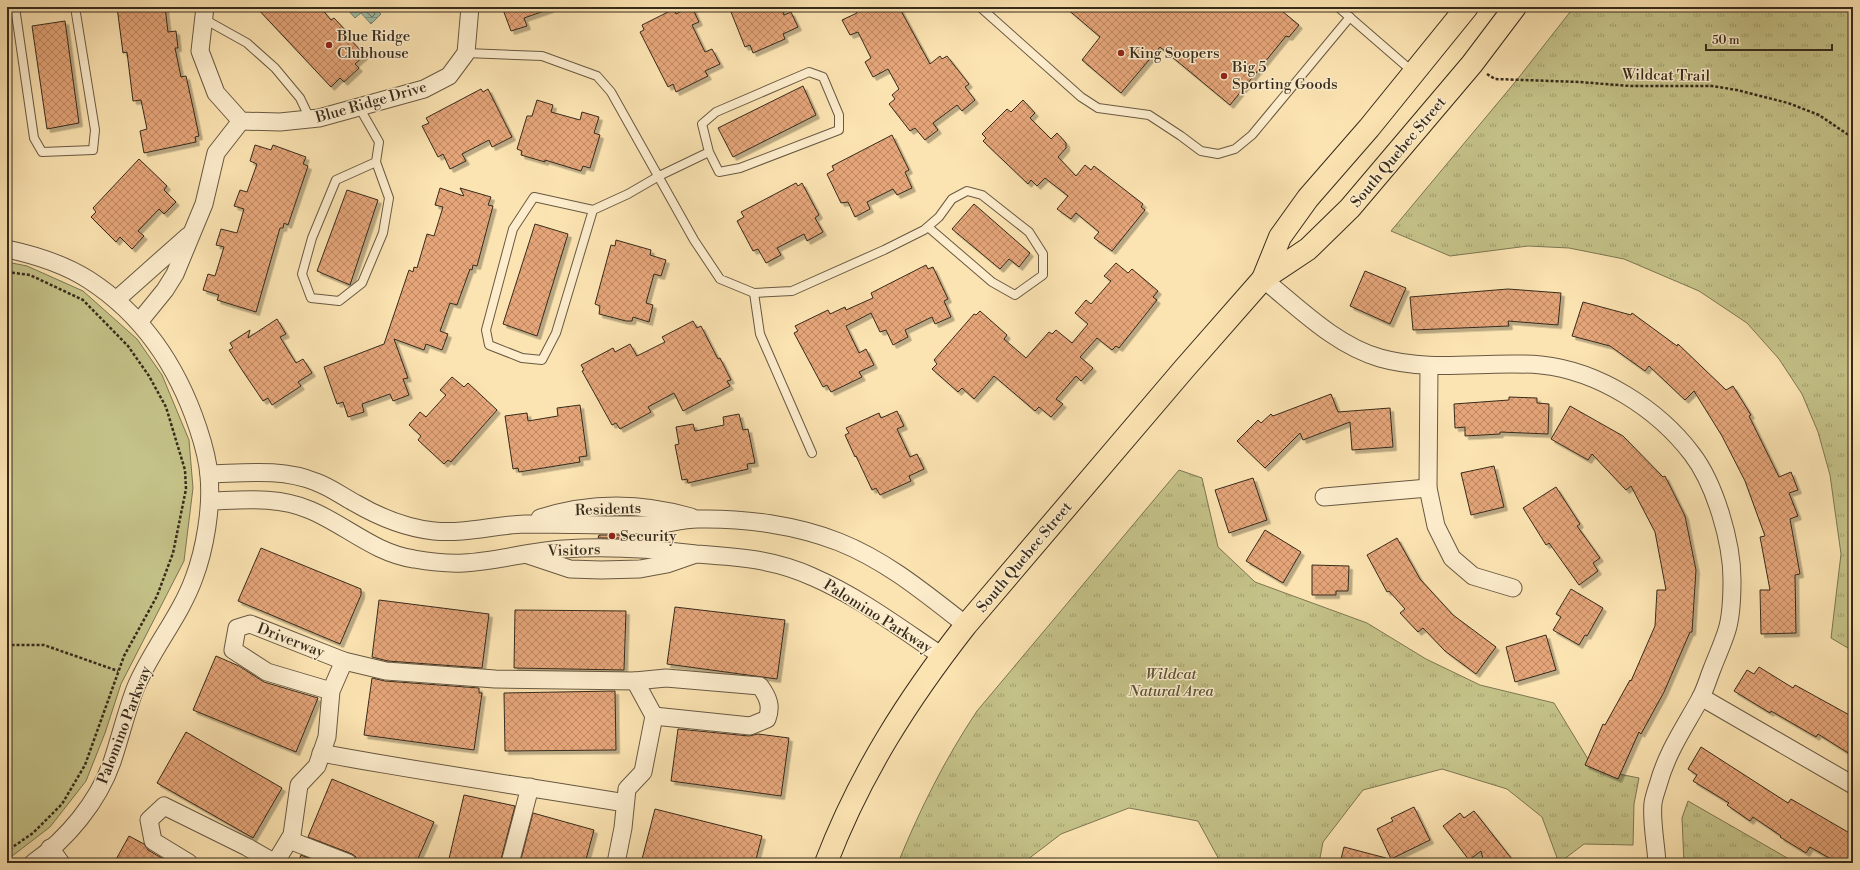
<svg xmlns="http://www.w3.org/2000/svg" width="1860" height="870" font-family="'Libre Bodoni',serif">
  <style>
    .grass { fill: url(#grass-tufts); stroke: #7d7652 }
    .park { fill: #c4c288; stroke: #7d7652 }
    .water { fill: url(#water-rules); stroke: #758471 }
    .lines { fill: none; stroke-linecap: round; stroke-linejoin: round }
    .shore { stroke: #6a7563; stroke-width: 1 }
    .building { fill: url(#building-cross-hatch); stroke: #362b1c; filter: url(#shadow) }
    .service-casing { stroke: #685942; stroke-width: 10 }
    .minor-casing { stroke: #685942; stroke-width: 19 }
    .primary-casing { stroke: #362b1c; stroke-width: 24 }
    .path { stroke: #362b1c; stroke-width: 2.5; stroke-dasharray: 3 2; stroke-linecap: butt }
    .service { stroke: #fdedcd; stroke-width: 8 }
    .minor { stroke: #fdedcd; stroke-width: 17 }
    .primary { stroke: #fce4b2; stroke-width: 22 }
    .poi-dot { fill: #8f2418; stroke: #fdedcd; stroke-width: 1.5 }
    .labels { text-anchor: middle; stroke-width: 3; stroke-linejoin: round; paint-order: stroke }
    .poi-label { font-size: 15px; fill: #362b1c; stroke: #fdedcd; text-anchor: start }
    .street-label { font-size: 15px; fill: #362b1c; stroke: #fdedcd }
    .park-label { font-size: 15px; font-style: italic; fill: #5a5137; stroke: #fdedcd }
  </style>
  <defs>
    <pattern id="grass-tufts" width="24" height="20" patternUnits="userSpaceOnUse"><rect width="24" height="20" fill="#c4c288"/><path d="M3 7l-1-3M5 7V3M7 7l1-3M15 17l-1-3M17 17v-4M19 17l1-3" fill="none" stroke="#a09e6e"/></pattern>
    <pattern id="water-rules" width="6" height="5" patternUnits="userSpaceOnUse"><rect width="6" height="5" fill="#9fbfaa"/><path d="M0 2.5h6" fill="none" stroke="#829b8a"/></pattern>
    <pattern id="building-cross-hatch" width="8" height="8" patternUnits="userSpaceOnUse"><rect width="8" height="8" fill="#e5a579"/><path d="M0 0l8 8M0 8l8-8" fill="none" stroke="#ba8762"/></pattern>
    <filter id="shadow"><feDropShadow dx="3.5" dy="3.5" stdDeviation="0" flood-color="#0004"/></filter>
  </defs>
  <rect width="100%" height="100%" fill="#fce4b2"/>
  <filter id="stains"><feTurbulence type="fractalNoise" baseFrequency=".005" numOctaves="4"/><feColorMatrix values="0 0 0 0 .2 0 0 0 0 .09 0 0 0 0 .02 0 0 0 .5 -.17"/></filter>
  <radialGradient id="worn" r=".72"><stop offset=".6" stop-color="#630" stop-opacity="0"/><stop offset="1" stop-color="#630" stop-opacity=".3"/></radialGradient>
  <g class="grass">
    <path d="M1574,7H1853V651L1831,638L1841,554L1830,475L1818,432L1802,394L1779,359L1747,323L1699,291L1624,259L1569,248L1528,246L1450,256L1391,231L1516,81Z"/>
    <path d="M1179,470L1202,478L1218,547L1255,582L1367,623L1426,659L1480,685L1554,703L1594,769L1639,778L1634,804L1633,845L1584,844L1559,863L1542,817L1507,789L1442,769L1363,790L1323,842L1319,863H1221L1198,821L1129,808L1061,834L1023,863H898C920,809 945,759 977,711Z"/>
    <path d="M1688,801L1796,863H1684L1682,818Z"/>
  </g>
  <path class="park" d="M7,262L27,266L83,291L137,339L162,375L189,440L193,488L184,561L121,684L105,733L86,781L50,827L7,860Z"/>
  <path class="water" d="M345,7H374L381,14L371,24L361,13L355,18Z"/>
  <g class="lines">
    <path class="shore" d="M350,7L355,11L363,9L372,17L375,14L372,7"/>
  </g>
  <g class="building">
    <path d="M117,7H165L168,32L176,31L178,48H175L181,77L186,76L194,112L199,136L195,137L196,142L144,153L140,131L147,129L141,100L133,101L127,52L123,53Z"/>
    <path d="M256,7H320L331,20L334,18L347,32L345,34L365,55L355,64L359,68L344,82L340,78L331,87Z"/>
    <path d="M502,7H550V9L524,18L527,26L511,31Z"/>
    <path d="M690,7H692L699,22L692,25L705,52L712,49L720,64L705,71L708,76L676,92L673,84L668,87L640,32L644,30L642,25L674,9L676,14Z"/>
    <path d="M729,7H781L784,15L791,12L798,27L783,34L785,39L753,53L750,45L745,47Z"/>
    <path d="M854,7H899L930,64L940,56L942,59L947,56L969,84L965,87L975,100L962,111L957,105L933,123L938,130L925,140L915,128L910,131L889,104L895,99L892,95L899,89L888,69L873,77L865,62L871,58L858,32L850,35L842,20L857,13Z"/>
    <path d="M1065,7H1277L1299,25L1289,37L1286,36L1230,105L1160,47L1121,93L1082,60L1100,37Z"/>
    <path d="M65,21L79,123L47,129L32,26Z"/>
    <path d="M803,86L816,115L733,157L718,128Z"/>
    <path d="M481,89L483,92L488,89L512,137L492,147L489,140L462,154L466,161L450,169L443,154L438,157L422,126L429,123L426,118Z"/>
    <path d="M537,100L553,105L551,112L580,120L582,112L599,117L594,133L600,135L590,168L583,166L581,171L545,160V162L521,155L522,151L517,149L527,116H532Z"/>
    <path d="M1023,100L1035,113L1030,118L1051,139L1057,133L1066,143V148L1058,157L1076,176L1085,165L1091,170L1094,166L1143,204L1141,207L1145,210L1112,251L1094,238L1099,232L1076,213L1071,219L1057,209L1068,196L1045,178L1037,186L1031,180L1028,184L983,141L986,138L982,134L1007,109L1011,112Z"/>
    <path d="M892,135L909,170L905,172L912,188L897,195L893,189L867,202L870,209L855,217L848,202L841,203L827,174L834,170L832,166Z"/>
    <path d="M255,145L271,150L273,145L306,157L303,164L308,166L288,225L284,223L283,228H280L256,312L217,300L219,295L203,290L208,274L215,276L224,247L216,245L221,229L237,233L244,209L234,206L240,190L247,192L257,164L250,161Z"/>
    <path d="M139,159L167,186L164,190L176,202L164,214L159,209L138,231L144,236L132,249L120,237L116,242L91,217L96,212L93,208Z"/>
    <path d="M796,183L798,186L802,183L819,215L815,218L823,232L807,241L804,234L777,248L781,255L766,263L758,249L753,251L737,221L744,217L741,212Z"/>
    <path d="M440,188L464,196L460,188L491,197L488,205L493,206L477,266L473,265L472,270L470,269L457,305L450,303L440,331L448,334L442,350L426,344L424,350L394,339L408,378L403,379L409,395L393,401L390,394L362,404L364,412L348,417L343,402L337,404L324,367L384,344L409,270L413,272L414,267L417,268L427,234L434,236L443,207L435,205Z"/>
    <path d="M347,190L378,200L350,285L317,271Z"/>
    <path d="M974,204L1030,253L1019,267L1009,259L1000,269L952,229Z"/>
    <path d="M535,224L568,234L537,336L503,324Z"/>
    <path d="M616,240L651,250L650,255L666,260L661,276L654,274L646,303L653,305L649,322L633,317L632,321H626L599,314L600,306L595,304L611,245L615,246Z"/>
    <path d="M1116,263L1128,273L1132,269L1158,291L1153,297L1157,300L1119,348L1116,346L1112,350L1097,338L1080,357L1093,368L1081,381L1076,376L1056,399L1063,404L1051,417L1039,407L1035,411L994,376L974,399L962,388L958,392L932,369L937,364L934,360L974,314L976,315L980,311L1007,335L1004,339L1026,358L1049,332L1052,334L1056,330L1072,343L1088,324L1075,313L1086,300L1091,304L1111,281L1104,276Z"/>
    <path d="M926,265L928,269L933,267L948,299L944,301L951,317L935,324L932,317L905,330L908,337L893,345L886,330L880,332L871,313L846,326L859,353L866,349L874,365L859,372L862,377L831,392L827,385L823,387L794,333L798,331L795,326L828,310L830,314L845,307L846,310L873,298L871,293Z"/>
    <path d="M1365,271L1406,288L1390,324L1350,306Z"/>
    <path d="M1508,289L1561,293L1558,325L1508,321L1509,326L1413,330L1410,297Z"/>
    <path d="M1583,302L1631,315L1632,313L1677,346L1678,344L1726,390L1733,386L1751,415L1749,416L1779,477L1791,472L1798,490L1789,493L1798,516L1790,519L1800,574L1795,575L1796,633L1761,634L1760,590H1770L1760,537L1765,536L1745,481L1722,436L1694,391L1685,400L1649,366L1645,371L1610,346L1572,336Z"/>
    <path d="M277,319L286,334L280,337L296,363L303,359L312,373L298,382L301,386L272,405L268,398L263,401L242,370L229,350L233,348L230,343L250,330L248,338Z"/>
    <path d="M693,321L697,328L701,326L718,359L720,358L731,380L727,381L730,386L683,411L674,393L648,407L651,412L620,429L616,423L612,425L582,371L584,370L581,365L613,348L615,352L630,344L637,356L665,342L662,337Z"/>
    <path d="M452,377L464,387L468,383L497,410L451,462L448,460L444,464L418,440L421,436L409,425L420,412L426,417L446,395L440,390Z"/>
    <path d="M1331,394L1338,412L1390,408L1393,447L1352,450L1350,422L1303,440L1300,433L1265,468L1237,441L1258,420L1261,423L1271,414L1273,416Z"/>
    <path d="M1509,397L1537,398V403L1549,404L1548,434L1500,432V434L1465,436V427L1455,428L1454,404L1509,400Z"/>
    <path d="M580,405L587,456L579,457L580,462L519,472L518,468L513,469L505,416L527,413L528,421L558,416L557,408Z"/>
    <path d="M1570,406L1623,436L1663,477L1665,476L1685,516L1696,570L1692,632H1690L1664,692L1641,734L1639,732L1618,779L1585,765L1603,724L1605,725L1630,680L1631,681L1655,626L1657,590H1666L1655,532L1631,486L1626,490L1592,454L1588,460L1551,439Z"/>
    <path d="M897,411L904,426L897,429L910,457L917,454L924,469L909,476L911,481L880,495L876,488L872,490L856,456L855,457L845,435L849,433L846,428L879,413L881,418Z"/>
    <path d="M739,414L743,430L748,429L755,463L747,464L748,469L688,483L687,479L682,480L675,445L679,444L676,427L693,424L695,431L724,425L723,417Z"/>
    <path d="M1494,466L1504,507L1471,515L1461,473Z"/>
    <path d="M1253,478L1267,520L1229,533L1215,490Z"/>
    <path d="M1556,487L1580,524L1577,526L1600,558L1593,563L1598,571L1579,585L1549,543L1546,545L1523,508Z"/>
    <path d="M1265,530L1301,552L1283,583L1246,561Z"/>
    <path d="M599,535H625V538H598Z"/>
    <path d="M1397,538L1420,579L1453,615L1496,647L1476,674L1445,651L1423,628L1418,632L1400,613L1405,609L1389,591L1387,592L1367,555Z"/>
    <path d="M261,548L361,589V595L340,644L238,601Z"/>
    <path d="M1312,565L1349,566L1348,591H1336V595H1312Z"/>
    <path d="M1571,589L1603,608L1587,636L1585,635L1579,645L1553,630L1561,617L1556,614Z"/>
    <path d="M379,600L489,614L482,668L388,661L372,657Z"/>
    <path d="M675,607L785,620L777,679L667,664Z"/>
    <path d="M515,610L626,611L624,670L514,668Z"/>
    <path d="M1546,635L1556,670L1515,682L1506,647Z"/>
    <path d="M216,656L239,666L264,682L318,698L296,752L193,710Z"/>
    <path d="M1759,667L1793,688L1795,685L1853,717V756L1818,734L1816,737L1771,711L1770,713L1734,691L1747,670L1754,674Z"/>
    <path d="M372,678L385,681L479,688V693H482L474,750L364,735Z"/>
    <path d="M615,691L616,750L505,751L504,693Z"/>
    <path d="M678,729L749,736L758,734L789,738L781,796L671,781Z"/>
    <path d="M186,732L282,788L253,838L157,783Z"/>
    <path d="M1701,747L1788,803L1791,799L1853,835V863H1838L1810,847L1806,853L1780,837L1781,836L1753,817L1750,821L1727,805L1729,803L1693,781L1697,775L1688,769Z"/>
    <path d="M332,779L434,822L416,863H358L356,857L352,854L308,837Z"/>
    <path d="M464,795L515,806L500,863H448Z"/>
    <path d="M1414,807L1430,840L1391,859L1377,829L1393,821L1391,818Z"/>
    <path d="M655,809L762,836L755,863H641Z"/>
    <path d="M1474,811L1515,863H1484L1481,851L1469,860L1443,826L1460,813L1464,818Z"/>
    <path d="M533,813L594,830L585,863H520Z"/>
    <path d="M129,836L144,844L148,850L170,863H114Z"/>
    <path d="M1344,847L1386,858L1385,863H1340Z"/>
    <path d="M301,855L320,863H298Z"/>
  </g>
  <g class="lines">
    <g class="service-casing">
      <g id="service">
        <path d="M15,7L34,138L42,152L93,150L95,130L75,7"/>
        <path d="M980,7L1081,97L1098,108L1149,115L1181,136L1201,151L1218,154L1235,149L1252,135L1350,17"/>
        <path d="M1338,7L1413,72"/>
        <path d="M204,19L247,43L275,68L300,98L310,119"/>
        <path d="M466,53L542,56L597,76L611,92L694,240L720,279L754,293L792,291L884,250L924,230L939,217L952,199L967,191L982,195L1029,232L1043,254V275L1015,295L992,282L928,227"/>
        <path d="M359,107L379,142L376,162L389,198L383,233L362,283L339,301L311,298L302,274L312,238L336,180L376,162"/>
        <path d="M593,210L556,333L542,360L522,358L489,345L486,330L513,229L534,197L593,210L628,194L659,176L709,152L702,124L716,112L809,72L823,77L839,115V130L740,168L719,172L709,152"/>
        <path d="M754,293L760,334L812,453"/>
      </g>
    </g>
    <g class="minor-casing">
      <g id="minor">
        <path d="M205,7L200,51L216,93L241,121L280,122L319,118L424,89L449,76L466,53L470,7"/>
        <path d="M7,249C35,255 64,264 89,280C143,315 178,368 198,428C203,443 208,460 209,476C212,507 205,549 194,578C180,617 151,650 135,689C126,713 120,738 112,762C98,802 67,839 33,863"/>
        <path d="M1263,279C1299,308 1335,345 1380,358C1433,373 1488,360 1541,365C1599,371 1658,409 1692,454C1715,484 1732,542 1732,580C1732,594 1731,617 1727,630C1723,643 1717,656 1712,669C1708,679 1705,690 1700,699C1684,728 1667,752 1658,785C1656,791 1654,797 1653,803C1651,821 1656,844 1657,863"/>
        <path d="M116,300L188,236"/>
        <path d="M139,322L165,290L175,274L204,204L216,153L241,121"/>
        <path d="M1429,366L1428,488L1436,526L1452,558L1473,576L1513,588"/>
        <path d="M209,474C245,473 282,468 316,482C330,487 342,496 355,503C379,517 406,528 434,531C466,534 494,525 525,524C560,524 595,525 630,525C640,525 651,525 662,524C674,522 686,519 698,519C744,518 796,525 839,542C887,561 926,594 966,625"/>
        <path d="M1324,497L1428,488"/>
        <path d="M210,501C243,500 278,496 310,510C346,525 374,553 414,559C431,562 448,564 464,563C498,561 531,551 564,549C608,546 653,549 696,554C738,557 774,559 813,577C859,597 900,628 942,656"/>
        <path d="M540,518C590,502 640,502 691,517"/>
        <path d="M528,555L570,569L601,570L640,569L667,564L693,555"/>
        <path d="M344,661L386,671L495,679L635,681L666,678L760,686C768,697 772,706 767,719L750,726L654,716"/>
        <path d="M1701,697L1853,785"/>
        <path d="M321,753C422,772 524,786 625,803"/>
        <path d="M289,840L348,863"/>
        <path d="M50,848L61,863"/>
        <path d="M189,863L153,841L149,820L164,806L247,847L275,863"/>
        <path d="M275,863L292,835L299,785L317,766L327,737L331,691L344,661L250,624L237,628L233,650L267,672L331,691"/>
        <path d="M510,863L530,787"/>
        <path d="M616,863L623,828L627,789L643,772L654,716L635,681"/>
      </g>
    </g>
    <g class="primary-casing">
      <g id="primary">
        <path d="M1263,279L1280,237L1308,198L1369,128L1467,7"/>
        <path d="M826,863C860,774 908,699 966,625L1184,369L1263,279L1308,249L1350,208L1472,64L1515,7"/>
      </g>
    </g>
    <g class="path">
      <path d="M1487,74L1495,79L1580,82L1630,86H1712L1737,90L1788,103L1819,115L1853,138"/>
      <path d="M7,272L30,275L83,300L128,346L149,376L166,407L185,470L186,489L173,553L157,596L124,656L85,765L62,804L33,833L7,851"/>
      <path d="M7,647L11,645H44L118,671"/>
    </g>
    <use href="#service" class="service"/>
    <use href="#minor" class="minor"/>
    <use href="#primary" class="primary"/>
  </g>
  <g class="poi-dot">
    <circle cx="329" cy="45" r="4"/>
    <circle cx="1121" cy="53" r="4"/>
    <circle cx="1224" cy="76" r="4"/>
    <circle cx="612" cy="536" r="4"/>
  </g>
  <g class="labels">
    <g class="poi-label">
      <text x="337" y="41">Blue Ridge<tspan x="337" dy="17">Clubhouse</tspan></text>
      <text x="1129" y="58">King Soopers</text>
      <text x="1232" y="72">Big 5<tspan x="1232" dy="17">Sporting Goods</tspan></text>
      <text x="620" y="541">Security</text>
    </g>
    <g class="street-label">
      <text transform="translate(1666 75) rotate(1)" y="5">Wildcat Trail</text>
      <text transform="translate(371 102) rotate(-16)" y="5">Blue Ridge Drive</text>
      <text transform="translate(1398 152) rotate(-50)" y="5">South Quebec Street</text>
      <text transform="translate(608 509) rotate(-2)" y="5">Residents</text>
      <text transform="translate(574 550) rotate(-2)" y="5">Visitors</text>
      <text transform="translate(1024 557) rotate(-50)" y="5">South Quebec Street</text>
      <text transform="translate(878 616) rotate(32)" y="5">Palomino Parkway</text>
      <text transform="translate(291 640) rotate(21)" y="5">Driverway</text>
      <text transform="translate(124 725) rotate(-69)" y="5">Palomino Parkway</text>
    </g>
    <g class="park-label">
      <text x="1171" y="679">Wildcat<tspan x="1171" dy="17">Natural Area</tspan></text>
    </g>
  </g>
  <rect width="1860" height="870" fill="none" stroke="#fce4b2" stroke-width="24"/>
  <rect x="8" y="8" width="1844" height="854" fill="none" stroke="#362b1c" stroke-width="2"/>
  <rect x="12" y="12" width="1836" height="846" fill="none" stroke="#362b1c"/>
  <path d="M1706 44v6h126v-6" fill="none" stroke="#362b1c" stroke-width="2"/>
  <text x="1712" y="44" font-size="12" fill="#362b1c" stroke="#fdedcd" stroke-width="3" paint-order="stroke">50 m</text>
  <rect width="100%" height="100%" filter="url(#stains)"/>
  <rect width="100%" height="100%" fill="url(#worn)"/>
</svg>
